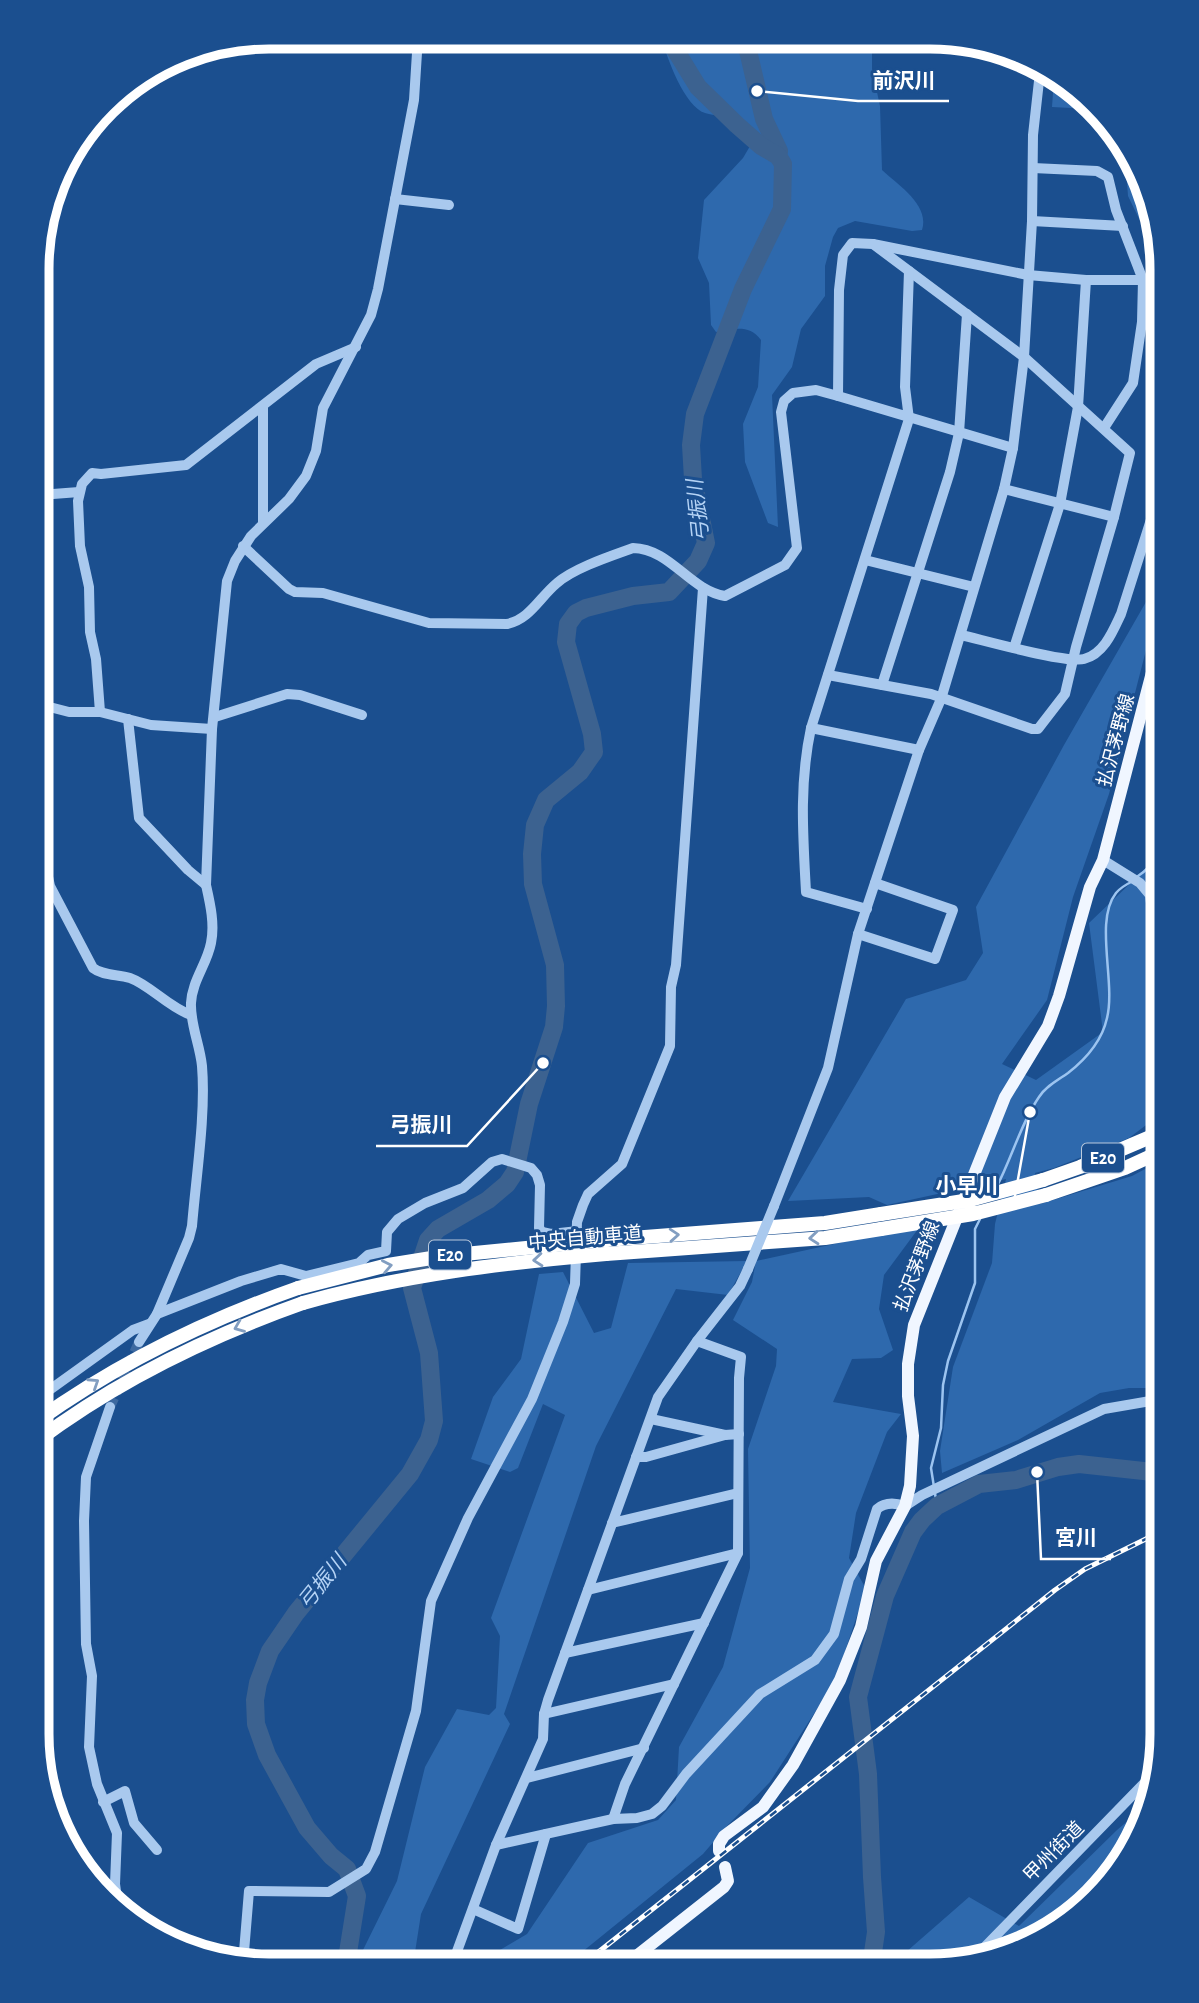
<svg xmlns="http://www.w3.org/2000/svg" width="1199" height="2003" font-family="'Alegreya Sans','Noto Sans JP',sans-serif">
  <style>
    .green { fill: #2e69ad }
    .lines { fill: none; stroke-linecap: round; stroke-linejoin: round }
    .stream { stroke: #9cc4f0; stroke-width: 2.5 }
    .river { stroke: #3c6290; stroke-width: 18 }
    .minor-tunnel { stroke: #3d69a0; stroke-width: 10; stroke-dasharray: 10 5; stroke-linecap: butt }
    .minor { stroke: #a9c9ee; stroke-width: 10 }
    .major { stroke: #f0f6ff; stroke-width: 12 }
    .highway { stroke: #fff; stroke-width: 14 }
    .rail-casing { stroke: #fff; stroke-width: 5 }
    .rail { stroke: #1b4f8f; stroke-width: 2.5; stroke-dasharray: 8; stroke-linecap: butt }
    .minor-bridge { stroke: #a9c9ee; stroke-width: 10 }
    .highway-bridge { stroke: #fff; stroke-width: 14 }
    .oneway { stroke: #829ec1 }
    .labels { text-anchor: middle; stroke-width: 6; stroke-linejoin: round; paint-order: stroke }
    .shield { fill: #1b4f8f; stroke: #bbcadd; stroke-width: 2 }
    .shield-label { font-size: 18px; font-weight: bold; fill: #fff }
    .street-label { font-size: 19px; fill: #fff; stroke: #1b4f8f }
    .water-label { font-size: 21px; font-style: italic; fill: #b5d3f5; stroke: #1b4f8f }
    .rim { fill: none; stroke: #fff; stroke-width: 9 }
    .leader { fill: none; stroke: #fff; stroke-width: 2.5 }
    .callout-dot { fill: #fff; stroke: #1b4f8f; stroke-width: 2.5 }
    .callout-label { font-size: 21px; text-anchor: middle; font-weight: bold; fill: #fff; stroke: #1b4f8f; stroke-width: 6; stroke-linejoin: round; paint-order: stroke }
  </style>
  <rect width="100%" height="100%" fill="#1b4f8f"/>
  <g class="green">
    <path d="M662,38L872,39V69L880,106L882,170C898,185 930,205 922,230L912,231L855,221L838,228L833,237L825,266V296L801,329L792,367L772,395L778,527L768,523L745,462L743,424L758,387L761,340C749,324 734,329 716,332L711,325L709,283L698,258L704,200L743,158L753,141L754,132C738,111 726,119 705,113C685,107 666,57 662,38Z"/>
    <path d="M1054,78L1072,85L1090,109L1052,107Z"/>
    <path d="M1125,155L1145,181L1162,269V283L1151,261L1145,231L1128,196Z"/>
    <path d="M1162,574V588L1109,794L1073,897L1047,1000L1002,1064L1036,1080L1103,1032L1089,923L1162,853V1113L1129,1138L1054,1168L1035,1173L1040,1204L1132,1176L1162,1160V1388H1129L1100,1393L1018,1440L942,1473L940,1451L953,1367L992,1263L995,1224L1006,1179L887,1205L869,1197L788,1201L906,999L966,980L983,953L976,907L1064,745Z"/>
    <path d="M921,1225L884,1275L879,1309L893,1350L881,1358L852,1359L833,1402L901,1414L887,1432L856,1513L849,1558L866,1589L835,1681L770,1782L727,1826L703,1854L566,1965H480L485,1959L527,1934L588,1843L658,1820L676,1800L679,1747L723,1667L750,1568L748,1449L776,1366L777,1349L733,1320L752,1282L756,1261Z"/>
    <path d="M747,1261L728,1295L676,1289L596,1446L504,1714L510,1724L421,1914L413,1965H360L363,1950L397,1881L425,1767L457,1709L489,1715L496,1708L500,1636L491,1618L565,1415L543,1404L518,1468L510,1472L471,1459L493,1397L521,1359L539,1274L563,1272L594,1333L611,1328L628,1263Z"/>
    <path d="M1149,1803L1145,1822L1114,1875L1018,1949L930,1966H890L969,1897L1019,1926L1117,1830Z"/>
  </g>
  <g class="lines">
    <g class="stream">
      <path d="M1138,876C1144,872 1151,867 1152,860C1153,853 1150,844 1149,837C1146,816 1151,774 1162,755"/>
      <path d="M996,1188C1012,1158 1020,1125 1039,1097C1046,1086 1058,1080 1068,1073C1086,1059 1102,1041 1107,1018C1116,982 1094,921 1116,893C1120,888 1127,884 1133,881"/>
      <path d="M937,1506L931,1468L941,1428L943,1385L948,1361L975,1283V1229L980,1219"/>
    </g>
    <g class="river">
      <path d="M745,38L764,119L779,151L778,156"/>
      <path d="M346,1965L357,1896L347,1869L331,1856L307,1828L267,1755L256,1724L255,1700L258,1683L270,1651L296,1613L410,1474L429,1440L434,1421L429,1353L412,1288L428,1240L438,1229L488,1200L507,1184L515,1172L529,1104L554,1027L556,1006L555,965L533,884L532,854L535,825L546,800L580,772L594,752L592,734L566,642L568,624L576,613L586,608L633,596L669,592L698,561L706,543L693,479L691,445L695,414L743,289L782,209L783,164L778,156L761,146L737,125L698,87L668,38"/>
      <path d="M871,1966L876,1932L872,1877L868,1774L858,1697L885,1596L913,1532L922,1520L937,1506L979,1484L1016,1480L1058,1467L1079,1464L1162,1473"/>
    </g>
    <path class="minor-tunnel" d="M110,1407L139,1342"/>
    <g class="minor">
      <path d="M1033,168L1097,171L1108,177L1116,210L1143,280L1142,322L1133,383L1104,428"/>
      <path d="M395,199L449,205"/>
      <path d="M1032,221L1123,226"/>
      <path d="M838,396L839,290L843,255L852,243L873,244L1028,275L1086,280H1143"/>
      <path d="M1004,489L1114,517"/>
      <path d="M38,493L53,494L79,492"/>
      <path d="M263,522V406"/>
      <path d="M243,546L289,589L295,592L323,593L429,623L507,624C530,619 539,598 557,583C574,568 611,556 633,548C671,549 689,590 725,596L785,565L797,548L781,412L784,401L793,393L816,390L838,396L1013,448"/>
      <path d="M865,560L974,587"/>
      <path d="M961,635C983,640 1067,664 1084,659C1104,654 1113,631 1121,614L1162,485"/>
      <path d="M1014,648L1060,504L1078,407L1086,280"/>
      <path d="M828,675L931,694L1032,729H1038L1065,694L1076,647L1114,517L1130,453L1024,357L873,244"/>
      <path d="M882,685L950,472L959,433L967,314"/>
      <path d="M38,704L69,712H100L151,725L212,729"/>
      <path d="M100,712L96,659L90,632L89,587L80,546L78,501L82,484L92,473L101,474L186,465L316,364L356,347"/>
      <path d="M215,717L287,694L300,695L362,715"/>
      <path d="M128,719L139,818L188,870L206,885"/>
      <path d="M811,728L919,750"/>
      <path d="M38,830L50,886L93,968C103,976 118,974 130,978C150,985 168,1007 191,1015"/>
      <path d="M1103,860L1140,883L1150,895L1162,988"/>
      <path d="M867,909L806,892C803,836 799,784 811,728L909,419L905,387L909,271"/>
      <path d="M858,934L935,959L953,910L875,883"/>
      <path d="M774,1206L828,1068L858,934L919,750L941,699L1004,489L1013,448L1024,357L1032,221L1033,135L1040,72"/>
      <path d="M157,1314L241,1281L281,1269L306,1276L359,1263L368,1255L386,1251L387,1232L398,1219L425,1203L463,1188L492,1162L502,1159L531,1168L537,1175L540,1185L539,1228L542,1232L551,1234L578,1231"/>
      <path d="M139,1342L157,1314L189,1238L192,1226C196,1177 206,1114 202,1066C200,1045 190,1024 191,1003C192,981 207,964 211,943C215,924 210,903 206,885L212,729L227,581L235,561L251,536L289,499L306,476L316,451L323,408L371,315L378,289L414,100L418,37"/>
      <path d="M37,1399L133,1330L149,1324"/>
      <path d="M110,1407L86,1477L84,1521L86,1644L92,1676L89,1747L97,1784L117,1833L115,1884L118,1906"/>
      <path d="M651,1419L725,1435L739,1434"/>
      <path d="M636,1457H646L725,1435"/>
      <path d="M612,1523L738,1493"/>
      <path d="M588,1590L738,1553"/>
      <path d="M565,1653L704,1623"/>
      <path d="M544,1714L674,1684"/>
      <path d="M527,1778L644,1748"/>
      <path d="M103,1802L125,1791L134,1823L157,1850"/>
      <path d="M613,1819L625,1784L738,1553L739,1378L741,1357L697,1341"/>
      <path d="M496,1845L613,1819L637,1818L652,1814L662,1806L686,1774L760,1694L815,1660L834,1634L849,1579L861,1559L877,1509C885,1502 896,1503 905,1506L922,1495L1104,1409L1162,1399"/>
      <path d="M473,1909L518,1929L546,1834"/>
      <path d="M974,1958L1157,1770"/>
      <path d="M243,1964L249,1891L329,1892L366,1869L375,1852L416,1711L431,1601L468,1518L532,1399L563,1322L575,1284L577,1222L583,1205L588,1194L622,1164L670,1046L671,987L676,965L703,588"/>
      <path d="M452,1965L496,1845L543,1739L544,1714L548,1700L658,1397L697,1341L740,1286L748,1269"/>
    </g>
    <g class="major">
      <path d="M719,1851V1844L724,1836L763,1807L793,1765L840,1680L861,1627L876,1561L905,1506L910,1486L913,1436L908,1396V1364L914,1325L1005,1097L1048,1026L1059,996L1090,887L1103,860L1162,634"/>
      <path d="M625,1965L724,1887L728,1881L725,1867"/>
    </g>
    <g class="highway">
      <path d="M1043,1180L1080,1167L1162,1132"/>
      <path d="M1046,1195L1125,1168L1162,1151"/>
      <path d="M606,1240L825,1223L881,1214"/>
      <path d="M606,1254L825,1238L881,1229"/>
      <path d="M37,1421C118,1363 204,1321 298,1288"/>
      <path d="M37,1441C118,1380 207,1337 303,1303"/>
    </g>
    <g class="rail-casing">
      <path id="rail" d="M582,1965L1055,1590L1085,1569L1162,1531"/>
    </g>
    <use href="#rail" class="rail"/>
    <path class="minor-bridge" d="M748,1269L774,1206"/>
    <g class="highway-bridge">
      <path d="M881,1214L970,1200L1043,1180"/>
      <path d="M881,1229L973,1214L1046,1195"/>
      <path d="M298,1288L388,1265L444,1256L606,1240"/>
      <path d="M303,1303C402,1275 503,1263 606,1254"/>
    </g>
  </g>
  <defs><path id="oneway-chevron" d="M-2-3.5L2.5 0L-2 3.5" fill="none" stroke-width="1.6" stroke-linecap="round" stroke-linejoin="round" transform="scale(1.75)"/></defs>
  <g class="oneway">
    <use href="#oneway-chevron" transform="translate(674 1235) rotate(-4)"/>
    <use href="#oneway-chevron" transform="translate(814 1238) rotate(175)"/>
    <use href="#oneway-chevron" transform="translate(538 1260) rotate(175)"/>
    <use href="#oneway-chevron" transform="translate(387 1266) rotate(-11)"/>
    <use href="#oneway-chevron" transform="translate(239 1327) rotate(158)"/>
    <use href="#oneway-chevron" transform="translate(94 1383) rotate(-33)"/>
  </g>
  <g class="labels">
    <g class="shield">
      <rect x="1082" y="1143.5" width="42" height="29" rx="5"/>
      <rect x="429" y="1240.5" width="42" height="29" rx="5"/>
    </g>
    <g class="shield-label">
      <text x="1103" y="1164">E20</text>
      <text x="450" y="1261">E20</text>
    </g>
    <g class="street-label">
      <text transform="translate(1115 740) rotate(-75)" y="7">払沢茅野線</text>
      <text transform="translate(585 1237) rotate(-5)" y="7">中央自動車道</text>
      <text transform="translate(916 1266) rotate(-69)" y="7">払沢茅野線</text>
      <text transform="translate(1053 1851) rotate(-45)" y="7">甲州街道</text>
    </g>
    <g class="water-label">
      <text transform="translate(698 511) rotate(-96)" y="7">弓振川</text>
      <text transform="translate(322 1582) rotate(-51)" y="7">弓振川</text>
    </g>
  </g>
  <path d="M0 0H1199V2003H0ZM269 49H930A220 220 0 0 1 1150 269V1734A220 220 0 0 1 930 1954H269A220 220 0 0 1 49 1734V269A220 220 0 0 1 269 49Z" fill="#1b4f8f" fill-rule="evenodd"/>
  <path class="rim" d="M269 49H930A220 220 0 0 1 1150 269V1734A220 220 0 0 1 930 1954H269A220 220 0 0 1 49 1734V269A220 220 0 0 1 269 49Z"/>
  <path class="leader" d="M757 91L858 101H949M543 1063L467 1146H376M1030 1112L1013 1207H922M1037 1472L1041 1559H1111"/>
  <g class="callout-dot">
    <circle cx="757" cy="91" r="7"/>
    <circle cx="543" cy="1063" r="7"/>
    <circle cx="1030" cy="1112" r="7"/>
    <circle cx="1037" cy="1472" r="7"/>
  </g>
  <g class="callout-label">
    <text x="904" y="88">前沢川</text>
    <text x="421" y="1132">弓振川</text>
    <text x="967" y="1193">小早川</text>
    <text x="1076" y="1545">宮川</text>
  </g>
</svg>
